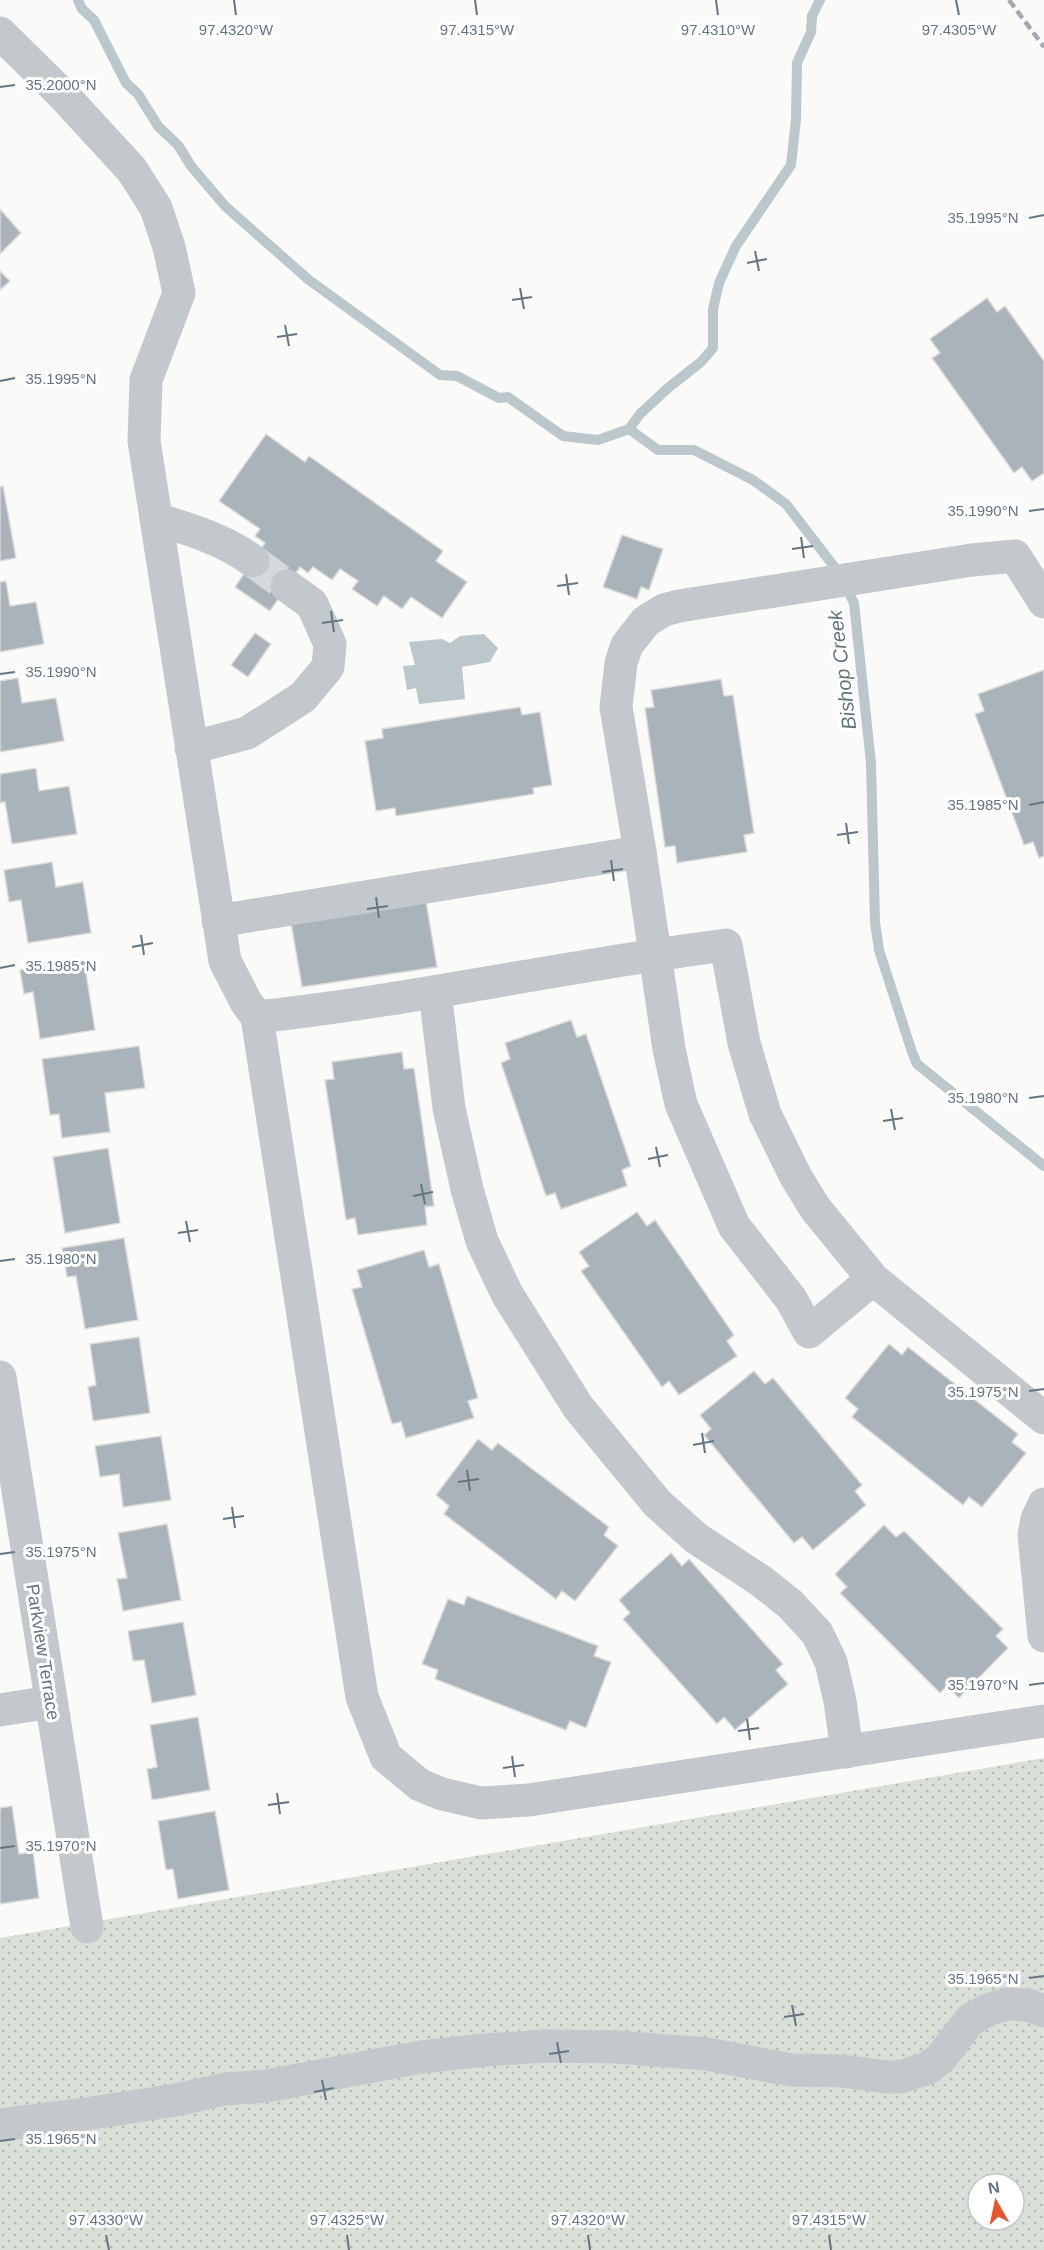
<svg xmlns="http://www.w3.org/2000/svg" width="1044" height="2250" font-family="Arial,sans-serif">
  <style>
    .grass { fill: url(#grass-dots); fill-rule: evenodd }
    .water { fill: #bbc7cb }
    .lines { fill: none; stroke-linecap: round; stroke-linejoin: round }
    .stream { stroke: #bbc7cb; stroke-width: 10 }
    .building { fill: #aab3b9; stroke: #dcdcda; stroke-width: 1.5 }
    .minor-tunnel { stroke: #d5d9db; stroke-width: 33; stroke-dasharray: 33 16; stroke-linecap: butt }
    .minor { stroke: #c3c8cc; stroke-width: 33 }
    .rail { stroke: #a2aab0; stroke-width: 4.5; stroke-dasharray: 9 4.5; stroke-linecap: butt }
    .ticks { fill: none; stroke: #657683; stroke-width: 2 }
    .labels { text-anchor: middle; stroke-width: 6; stroke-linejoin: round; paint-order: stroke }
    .street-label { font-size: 18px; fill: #657683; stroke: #fff }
    .water-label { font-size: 20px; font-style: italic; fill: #60757c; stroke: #fff }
    .ticks-label { font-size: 15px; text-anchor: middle; fill: #657683; stroke: #fff; stroke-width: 6; stroke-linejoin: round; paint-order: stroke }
  </style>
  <defs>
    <pattern id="grass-dots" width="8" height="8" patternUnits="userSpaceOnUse" patternTransform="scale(1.5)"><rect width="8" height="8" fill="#dadfd7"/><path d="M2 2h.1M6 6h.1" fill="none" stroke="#b4b9b4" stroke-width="1.8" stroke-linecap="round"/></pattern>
  </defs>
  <rect width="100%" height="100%" fill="#fafaf8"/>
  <path class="grass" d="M1044,1758V2250H0V1938ZM978,2184H1014V2220H978Z"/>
  <path class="water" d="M484,634L498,648L490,662L462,667L465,699L419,704L416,688L407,690L403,666L415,665L409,642L442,639L450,643L460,636Z"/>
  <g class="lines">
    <g class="stream">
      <path d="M78,0L82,9L94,20L126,83L138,94L158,126L178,145L191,166L225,206L309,280L440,375L457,376L499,398L508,397L563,436L598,440L629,429"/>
      <path d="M629,429L658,450H694L753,480L786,504L839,573L854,603L871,763L875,922L879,950L912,1052L917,1064L1044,1166"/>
      <path d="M629,429L640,414L668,388L701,362L713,348V309L719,283L736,246L791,165L796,119L797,63L811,32L812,16L820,0"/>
    </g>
  </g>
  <g class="building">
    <path d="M0,209L21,233L0,254Z"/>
    <path d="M0,271L10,281L0,290Z"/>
    <path d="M987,298L997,312L1005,306L1044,361V473L1032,481L1022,467L1014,473L932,358L940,353L930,339Z"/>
    <path d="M266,434L305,462L309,456L443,551L436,561L467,582L442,618L411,597L402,609L384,596L377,606L352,589L358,581L340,569L332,580L313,567L308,573L300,567L270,611L235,587L265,543L255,536L260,529L219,501Z"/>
    <path d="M3,486L16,558L0,561V487Z"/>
    <path d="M622,535L663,549L649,590L641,587L637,599L603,587Z"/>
    <path d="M6,581L10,606L36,602L44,644L0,652V582Z"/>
    <path d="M255,633L271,644L248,677L231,665Z"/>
    <path d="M1044,670V856L1039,858L1033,842L1024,845L975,714L984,711L978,694Z"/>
    <path d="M18,678L22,703L56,698L64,741L0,752V681Z"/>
    <path d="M721,679L724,696L733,695L754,833L744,835L747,852L677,863L675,846L665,847L645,708L654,707L651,690Z"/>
    <path d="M520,707L522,715L540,712L552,785L533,788L534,794L396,816L395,808L376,811L365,741L383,738L382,729Z"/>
    <path d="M36,768L39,791L69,786L77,834L12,844L5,802L0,803V774Z"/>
    <path d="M52,862L56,887L83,882L91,933L28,943L21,900L9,902L4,870Z"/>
    <path d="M426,901L437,967L302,987L291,923Z"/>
    <path d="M84,960L95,1030L40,1039L33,992L24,994L20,970Z"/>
    <path d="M571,1020L577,1037L586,1034L631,1166L622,1170L627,1186L561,1209L555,1193L546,1196L501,1063L510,1059L505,1043Z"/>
    <path d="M139,1046L145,1088L105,1093L110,1132L62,1138L59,1114L50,1115L42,1059Z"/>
    <path d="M402,1052L404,1069L414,1068L434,1206L425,1207L427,1225L358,1235L355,1218L346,1220L325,1080L334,1079L332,1062Z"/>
    <path d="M108,1148L120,1223L65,1233L53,1157Z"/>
    <path d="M637,1212L647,1226L655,1220L734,1335L727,1341L737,1356L679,1395L669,1381L662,1387L581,1271L589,1266L579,1252Z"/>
    <path d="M124,1238L138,1320L85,1329L76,1276L67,1277L62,1248Z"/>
    <path d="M424,1250L429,1267L439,1264L478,1398L468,1401L474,1418L406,1438L401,1422L392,1424L352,1289L362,1287L357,1270Z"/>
    <path d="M139,1337L150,1413L93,1421L88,1387L96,1385L90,1344Z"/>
    <path d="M889,1344L902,1355L908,1347L1018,1434L1012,1442L1026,1453L982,1507L969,1497L963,1505L852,1417L858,1409L845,1398Z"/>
    <path d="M754,1371L765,1384L773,1378L862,1485L855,1491L866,1505L813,1550L802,1537L794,1543L704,1435L711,1429L700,1415Z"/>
    <path d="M161,1436L171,1500L123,1507L119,1474L100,1477L95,1446Z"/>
    <path d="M478,1439L492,1450L498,1443L609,1527L604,1535L618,1546L575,1601L562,1591L556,1599L444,1514L449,1506L436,1495Z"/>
    <path d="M167,1524L181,1600L123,1611L117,1579L127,1578L118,1533Z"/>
    <path d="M884,1525L896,1537L904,1531L1003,1629L996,1636L1008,1648L959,1698L947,1686L940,1693L840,1593L847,1587L835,1574Z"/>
    <path d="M671,1553L682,1566L689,1559L783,1664L776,1670L788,1684L735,1730L724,1717L717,1724L623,1619L630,1613L619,1600Z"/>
    <path d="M467,1596L598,1646L594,1656L611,1662L586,1728L570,1721L566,1730L435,1679L438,1670L422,1664L448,1599L464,1605Z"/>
    <path d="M183,1622L196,1695L152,1703L144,1660L133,1661L128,1631Z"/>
    <path d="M198,1717L210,1790L152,1800L147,1769L157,1767L150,1725Z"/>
    <path d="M12,1806L19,1854L33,1852L39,1898L0,1904V1808Z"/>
    <path d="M215,1811L229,1890L178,1899L173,1869L166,1870L158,1821Z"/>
  </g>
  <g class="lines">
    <path class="minor-tunnel" d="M253,561L287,586"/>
    <g class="minor">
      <path d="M0,33L63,95L132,170L156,208L169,247L179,293L146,380L144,441L225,961L246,1002L257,1017L362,1697L386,1757L420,1785L442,1794L481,1803L529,1800L1044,1721"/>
      <path d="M156,519C189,529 225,540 253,561"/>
      <path d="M191,748L247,733L303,697L328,667L330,644L312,604L287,586"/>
      <path d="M218,921L640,852"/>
      <path d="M435,992L449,1108L467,1189L482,1241L507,1294L578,1407L657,1503L696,1538L761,1581L790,1604L817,1633L831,1662L840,1701L847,1752"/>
      <path d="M257,1017C414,1000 569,965 726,945L744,1043L765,1114L796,1177L815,1208L873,1279L1044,1418"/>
      <path d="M873,1279L809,1332L791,1299L734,1226L681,1104L669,1049L640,852L616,707L621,663L627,645L646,621L664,610L679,606L972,560L1015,556L1044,602"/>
      <path d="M0,1377L87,1927"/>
      <path d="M1044,1504L1037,1519L1034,1535L1044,1636"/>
      <path d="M0,1710L51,1702"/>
      <path d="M0,2125L92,2113L176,2100L225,2089L266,2086L421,2057L485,2050L545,2046L617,2047L707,2054L791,2070L843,2071L886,2077H900L928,2068L940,2059L970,2020L987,2010L1007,2004L1028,2005L1044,2011"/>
    </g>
    <path class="rail" d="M1009,0L1044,47"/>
  </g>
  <path class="ticks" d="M234,0L236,15M475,0L477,15M716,0L718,15M956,0L959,15M0,87L15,85M1029,218L1044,215M755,251L759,271M747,263L767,259M520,288L524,309M512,300L532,297M285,325L289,346M277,337L297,334M0,381L15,378M1029,511L1044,509M801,537L804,558M792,549L813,546M566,574L569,595M557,586L578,583M331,611L334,632M322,623L343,620M0,674L15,672M1029,805L1044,802M846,823L849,844M837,835L858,832M611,860L614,881M602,872L623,869M376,897L379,918M367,909L388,906M141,935L144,955M132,947L153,943M0,968L15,965M1029,1098L1044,1096M891,1109L895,1130M883,1121L903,1118M656,1147L660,1167M648,1159L668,1155M421,1184L425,1204M413,1196L433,1192M186,1221L190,1242M178,1233L198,1230M0,1261L15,1259M1029,1391L1044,1389M702,1433L705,1453M693,1445L714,1441M467,1470L470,1491M458,1482L479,1479M232,1507L235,1528M223,1519L244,1516M0,1554L15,1552M1029,1685L1044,1683M747,1719L750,1740M738,1731L759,1728M512,1756L515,1777M503,1768L524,1765M277,1793L280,1814M268,1805L289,1802M0,1848L15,1846M1029,1978L1044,1976M792,2005L796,2026M784,2017L804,2014M557,2042L561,2063M549,2054L569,2051M322,2080L326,2100M314,2092L334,2088M0,2141L15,2139M106,2235L109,2250M347,2235L349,2250M588,2235L590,2250M829,2235L831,2250"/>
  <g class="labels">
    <g class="street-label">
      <text transform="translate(43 1652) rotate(81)" y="6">Parkview Terrace</text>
    </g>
    <g class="water-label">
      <text transform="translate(842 670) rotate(-97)" y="7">Bishop Creek</text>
    </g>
  </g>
  <g class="ticks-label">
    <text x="236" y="35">97.4320°W</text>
    <text x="477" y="35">97.4315°W</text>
    <text x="959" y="35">97.4305°W</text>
    <text x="718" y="35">97.4310°W</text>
    <text x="61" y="90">35.2000°N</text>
    <text x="983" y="223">35.1995°N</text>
    <text x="61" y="384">35.1995°N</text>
    <text x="983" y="516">35.1990°N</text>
    <text x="61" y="677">35.1990°N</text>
    <text x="983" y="810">35.1985°N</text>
    <text x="61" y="971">35.1985°N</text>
    <text x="983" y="1103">35.1980°N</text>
    <text x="61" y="1264">35.1980°N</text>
    <text x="983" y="1397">35.1975°N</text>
    <text x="61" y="1557">35.1975°N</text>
    <text x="983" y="1690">35.1970°N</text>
    <text x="61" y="1851">35.1970°N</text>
    <text x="983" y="1984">35.1965°N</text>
    <text x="61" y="2144">35.1965°N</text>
    <text x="106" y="2225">97.4330°W</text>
    <text x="347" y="2225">97.4325°W</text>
    <text x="588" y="2225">97.4320°W</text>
    <text x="829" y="2225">97.4315°W</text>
  </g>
  <g transform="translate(996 2202) rotate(351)"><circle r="28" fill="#ffffff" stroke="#c1c8cd" stroke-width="1.5"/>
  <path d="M0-4.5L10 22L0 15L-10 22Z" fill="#e4572e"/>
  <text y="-9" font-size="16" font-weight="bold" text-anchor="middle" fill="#657683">N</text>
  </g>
</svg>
